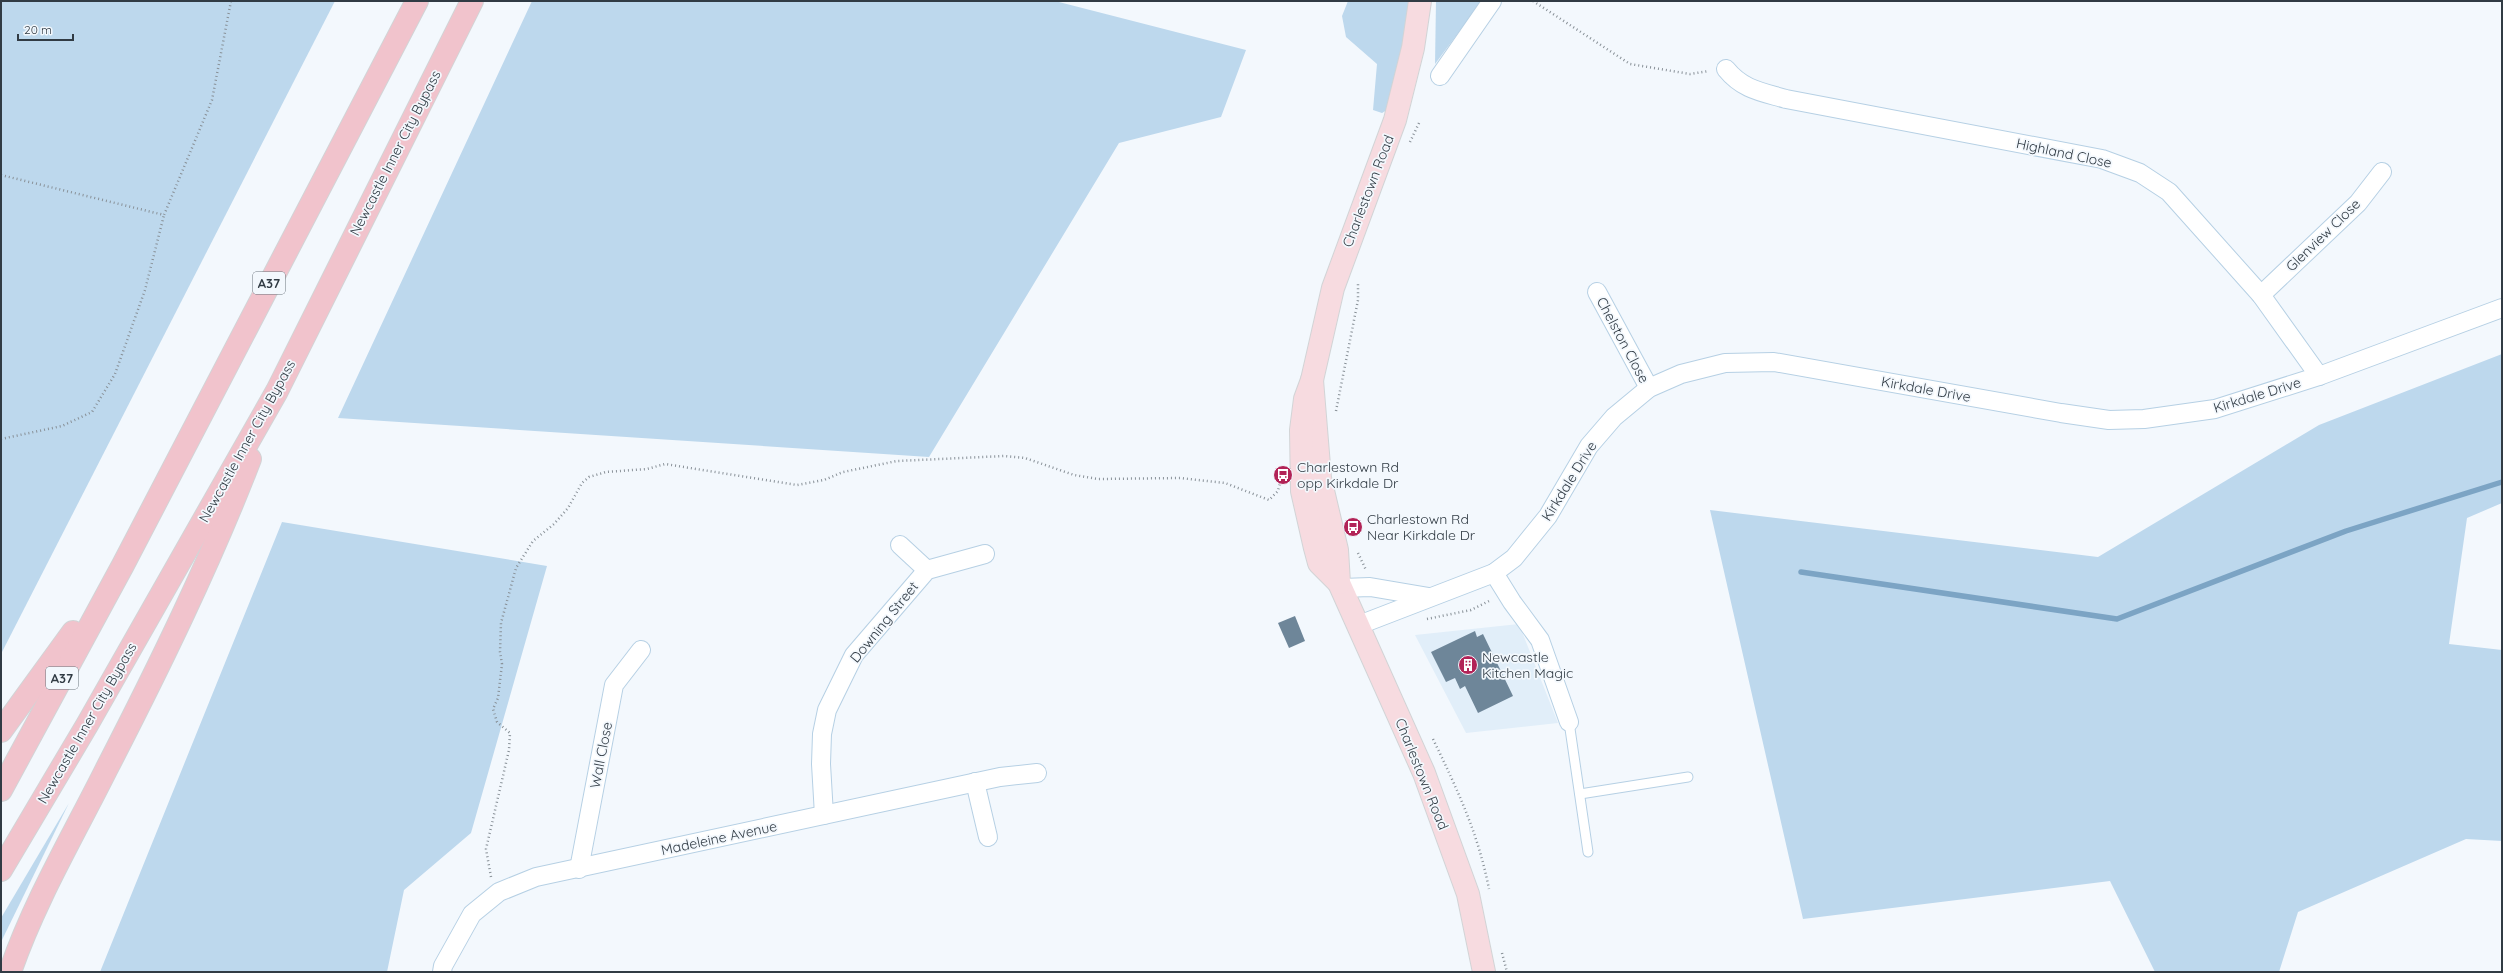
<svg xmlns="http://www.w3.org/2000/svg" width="2503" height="973" font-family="Quicksand,sans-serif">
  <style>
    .built { fill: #e1eef9 }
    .green { fill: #bdd8ed }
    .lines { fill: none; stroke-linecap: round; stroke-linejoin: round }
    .stream { stroke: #7ca4c4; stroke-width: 5.5 }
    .building { fill: #6e8699 }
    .service-casing { stroke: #b6d0e4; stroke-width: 11 }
    .minor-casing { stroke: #b6d0e4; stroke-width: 20 }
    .primary-casing { stroke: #d2d4d6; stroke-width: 24 }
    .motorway-casing { stroke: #d2d4d6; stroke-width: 24 }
    .path { stroke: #899198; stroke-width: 2.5; stroke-dasharray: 1 3; stroke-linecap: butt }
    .service { stroke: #fff; stroke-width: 9 }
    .minor { stroke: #fff; stroke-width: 18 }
    .primary { stroke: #f7dbe0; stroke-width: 22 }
    .motorway { stroke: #f1c3cc; stroke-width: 22 }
    .labels { text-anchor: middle; stroke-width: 3.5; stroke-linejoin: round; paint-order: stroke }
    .shield { fill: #f3f8fd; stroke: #6b747c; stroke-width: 1 }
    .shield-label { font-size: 13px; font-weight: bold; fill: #313b44 }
    .street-label { font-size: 14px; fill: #313b44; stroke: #f3f8fd }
    .poi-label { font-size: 14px; fill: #313b44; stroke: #f3f8fd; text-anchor: start }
  </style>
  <rect width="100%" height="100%" fill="#f3f8fd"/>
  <path class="built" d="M1519,624L1558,723L1466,733L1415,635Z"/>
  <g class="green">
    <path d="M1,1H335L1,654Z"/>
    <path d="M532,1H1055L1246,50L1221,117L1119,143L929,457L338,418Z"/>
    <path d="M1348,1H1414L1387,110L1382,113L1373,110L1377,64L1346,37L1342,16Z"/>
    <path d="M1436,1H1482L1435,64Z"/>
    <path d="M2502,354V503L2467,518L2449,644L2502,650V841L2466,839L2298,912L2279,972H2155L2110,881L1803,919L1710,510L2098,557L2319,425Z"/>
    <path d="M282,522L547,566L471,833L404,890L387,972H100Z"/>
    <path d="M69,803L1,942V918Z"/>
  </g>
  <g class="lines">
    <path class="stream" d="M1801,572L2117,619L2346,531L2502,482"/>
  </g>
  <g class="building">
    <path d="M1295,616L1305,641L1289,648L1278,623Z"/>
    <path d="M1475,631L1477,637L1483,634L1513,696L1478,713L1465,686L1460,689L1455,678L1446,682L1431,652Z"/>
  </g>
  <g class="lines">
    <g class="service-casing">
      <g id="service">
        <path d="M1569,722L1588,852"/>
        <path d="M1580,794L1688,777"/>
      </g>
    </g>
    <g class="minor-casing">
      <g id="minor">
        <path d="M1726,69C1743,90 1762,92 1786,99L2102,159L2140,173L2169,192L2261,295L2319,376"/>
        <path d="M1440,76L1492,1"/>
        <path d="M1597,292L1649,388"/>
        <path d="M2261,295L2358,203L2382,172"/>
        <path d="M900,545L927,570"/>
        <path d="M1494,573L1512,602L1540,640L1569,722"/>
        <path d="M1342,588L1370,587L1429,597"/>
        <path d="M1359,625L1494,573L1514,558L1548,516L1589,446L1614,417L1649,388L1681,374L1725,363L1774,362L2061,413L2109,420L2144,419L2215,409L2319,376L2502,308"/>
        <path d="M975,782L988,837"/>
        <path d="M824,815L821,764L822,734L827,710L854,655L927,570L985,554"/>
        <path d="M579,869L614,685L641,650"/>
        <path d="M442,972L443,966L472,914L499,892L536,877L1000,777L1037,773"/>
      </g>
    </g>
    <g class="primary-casing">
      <g id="primary">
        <path d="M1312,380L1320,478L1337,550L1339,583L1424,773L1468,894L1484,972"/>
        <path d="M1339,583L1319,563L1315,548L1302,491L1301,430L1305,399L1312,380L1333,288L1395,120L1413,48L1420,1"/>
      </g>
    </g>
    <g class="motorway-casing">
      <g id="motorway">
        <path d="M1,731L73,632"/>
        <path d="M1,790L123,565L417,1"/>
        <path d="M1,870L87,725L277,391L472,1"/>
        <path d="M10,972C34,902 73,836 106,770C158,669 209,565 250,459"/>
      </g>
    </g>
    <g class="path">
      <path d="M1533,1L1630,64L1690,74L1709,71"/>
      <path d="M1410,142L1420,121"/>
      <path d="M1,175L164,215L212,100L231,1"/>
      <path d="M1336,411L1358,300V283"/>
      <path d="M1,439L62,426L92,412L115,374L145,290L164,215"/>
      <path d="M1358,553L1366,570"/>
      <path d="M1427,619L1471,610L1491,600"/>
      <path d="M1433,739C1458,791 1478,833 1489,889"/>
      <path d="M491,877L486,849L509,750L510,733L497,722L493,709L498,698L502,664L500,652L501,623L516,568L533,541L554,524L568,508L582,483L589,477L606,472L647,469L665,464L797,485L824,480L843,472L897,461L1004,456L1025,458L1074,475L1098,479L1180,478L1225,483L1269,500L1278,491L1280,483"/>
      <path d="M1502,953L1507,972"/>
    </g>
    <use href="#service" class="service"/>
    <use href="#minor" class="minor"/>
    <use href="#primary" class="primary"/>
    <use href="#motorway" class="motorway"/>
  </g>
  <defs>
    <g id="bus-disc" transform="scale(1)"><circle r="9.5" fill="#b22357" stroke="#f3f8fd"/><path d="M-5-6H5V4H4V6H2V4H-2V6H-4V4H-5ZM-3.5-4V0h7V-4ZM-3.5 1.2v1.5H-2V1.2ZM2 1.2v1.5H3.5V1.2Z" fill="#fff"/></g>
    <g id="building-disc" transform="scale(1)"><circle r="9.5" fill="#b22357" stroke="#f3f8fd"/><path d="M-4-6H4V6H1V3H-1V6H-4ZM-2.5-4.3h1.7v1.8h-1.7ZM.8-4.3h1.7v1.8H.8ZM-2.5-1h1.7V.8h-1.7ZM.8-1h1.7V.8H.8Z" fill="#fff"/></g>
  </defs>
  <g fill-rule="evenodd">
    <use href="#bus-disc" x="1283" y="475"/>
    <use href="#bus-disc" x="1353" y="527"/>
    <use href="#building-disc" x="1468" y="665"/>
  </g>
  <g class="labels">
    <g class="shield">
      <rect x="253" y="272" width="32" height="22" rx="3"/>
      <rect x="46" y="667" width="32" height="22" rx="3"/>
    </g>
    <g class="shield-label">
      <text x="269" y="288">A37</text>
      <text x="62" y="683">A37</text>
    </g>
    <g class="street-label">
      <text transform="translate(395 153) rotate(-63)" y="5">Newcastle Inner City Bypass</text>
      <text transform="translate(2064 153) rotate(12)" y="5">Highland Close</text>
      <text transform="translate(1368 191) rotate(-69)" y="5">Charlestown Road</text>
      <text transform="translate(2323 235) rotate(-44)" y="5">Glenview Close</text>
      <text transform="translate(1623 340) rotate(62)" y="5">Chelston Close</text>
      <text transform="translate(1926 389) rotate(10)" y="5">Kirkdale Drive</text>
      <text transform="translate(2257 395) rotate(-17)" y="5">Kirkdale Drive</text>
      <text transform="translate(247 441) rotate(-61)" y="5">Newcastle Inner City Bypass</text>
      <text transform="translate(1569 481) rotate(-58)" y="5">Kirkdale Drive</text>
      <text transform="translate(884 622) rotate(-51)" y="5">Downing Street</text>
      <text transform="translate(87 723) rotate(-60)" y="5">Newcastle Inner City Bypass</text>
      <text transform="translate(601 755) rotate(-79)" y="5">Wall Close</text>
      <text transform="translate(1422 774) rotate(68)" y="5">Charlestown Road</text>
      <text transform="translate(719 838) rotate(-12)" y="5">Madeleine Avenue</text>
    </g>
    <g class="poi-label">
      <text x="1297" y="472">Charlestown Rd<tspan x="1297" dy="16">opp Kirkdale Dr</tspan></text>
      <text x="1367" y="524">Charlestown Rd<tspan x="1367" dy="16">Near Kirkdale Dr</tspan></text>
      <text x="1482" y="662">Newcastle<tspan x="1482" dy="16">Kitchen Magic</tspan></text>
    </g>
  </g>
  <rect width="2503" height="973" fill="none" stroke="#313b44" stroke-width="4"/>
  <path d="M18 34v6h55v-6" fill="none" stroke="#313b44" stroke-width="2"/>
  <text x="24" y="34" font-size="12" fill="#313b44" stroke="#f3f8fd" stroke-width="3" paint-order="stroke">20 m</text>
</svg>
